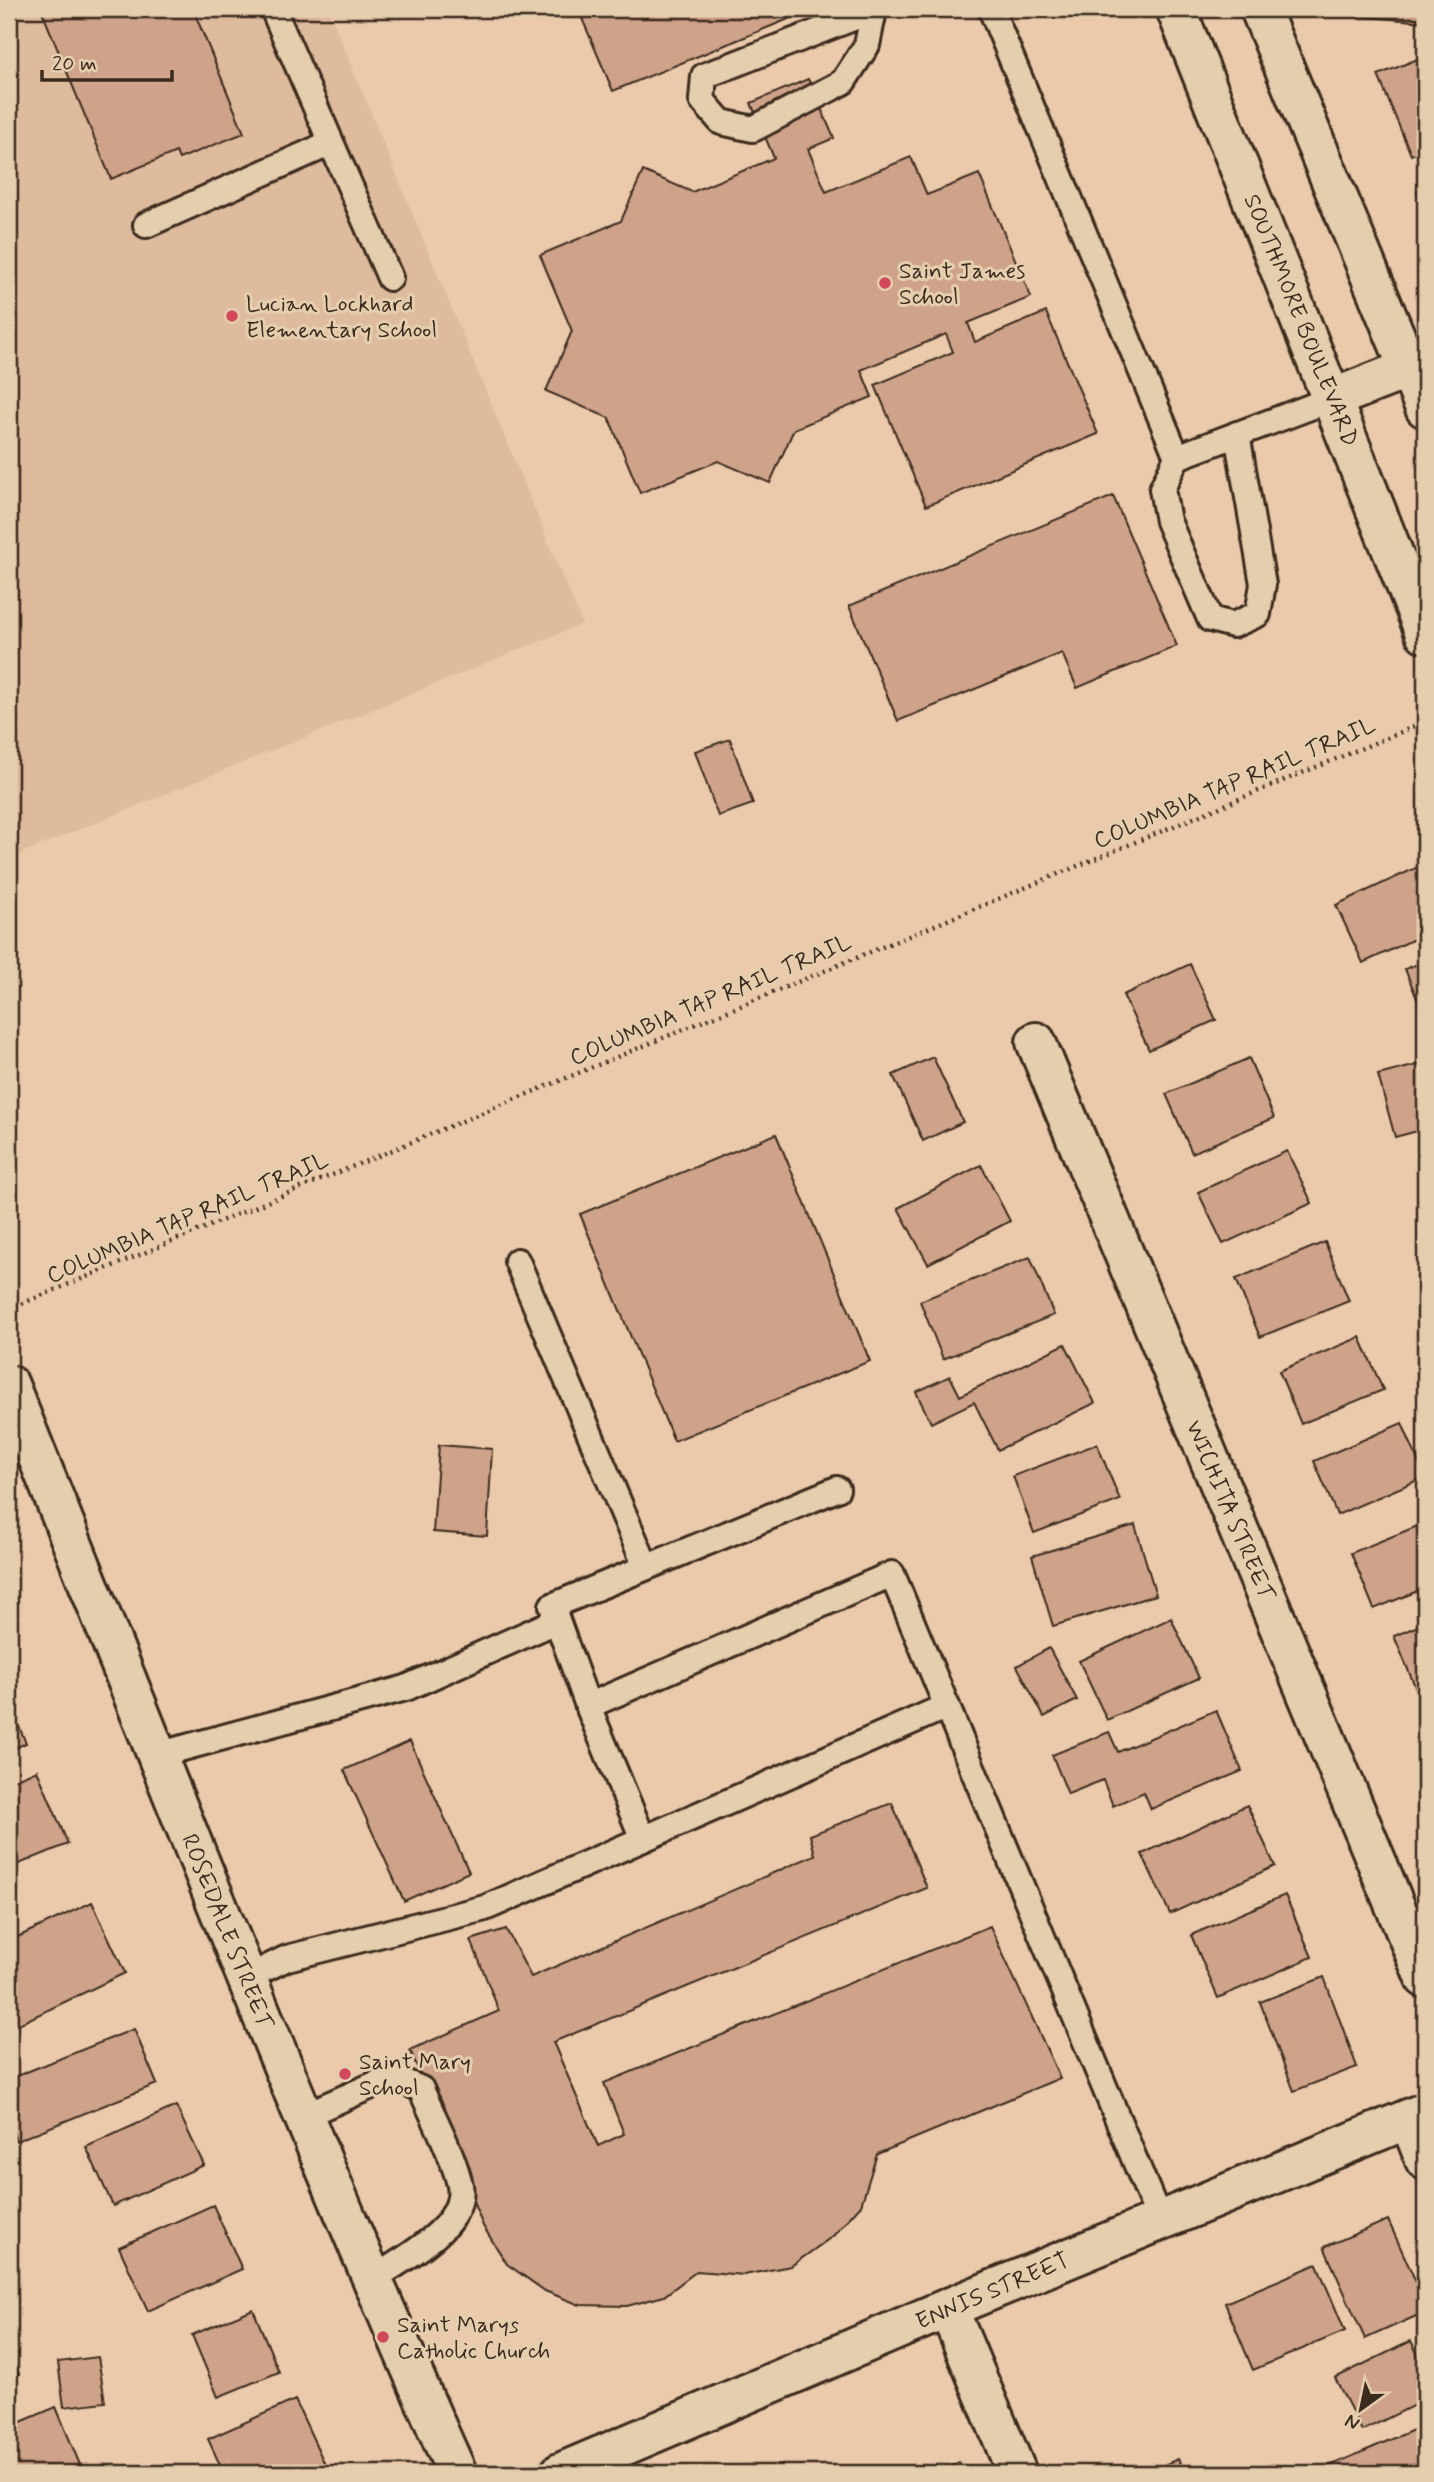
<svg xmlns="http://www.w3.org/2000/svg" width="1434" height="2482" font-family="Mynerve,sans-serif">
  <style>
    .built { fill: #dfbb9e }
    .building { fill: #cfa38a; stroke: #3b2a1e; stroke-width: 2 }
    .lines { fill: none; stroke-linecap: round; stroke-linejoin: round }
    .lane-casing { stroke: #3b2a1e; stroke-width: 30 }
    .street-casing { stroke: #3b2a1e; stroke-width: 44 }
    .secondary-casing { stroke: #3b2a1e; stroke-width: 44 }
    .path { stroke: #3b2a1e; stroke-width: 4.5; stroke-dasharray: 2 5; stroke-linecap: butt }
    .lane { stroke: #e5ceae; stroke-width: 24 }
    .street { stroke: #e5ceae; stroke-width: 38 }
    .secondary { stroke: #e5ceae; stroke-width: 38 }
    .poi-dot { fill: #d1495b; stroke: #e5ceae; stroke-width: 2.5 }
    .labels { text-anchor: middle; stroke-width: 6; stroke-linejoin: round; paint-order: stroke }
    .poi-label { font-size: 23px; fill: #3b2a1e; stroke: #e5ceae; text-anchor: start }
    .street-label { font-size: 23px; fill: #3b2a1e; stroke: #e5ceae }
  </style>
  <rect width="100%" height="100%" fill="#eacaab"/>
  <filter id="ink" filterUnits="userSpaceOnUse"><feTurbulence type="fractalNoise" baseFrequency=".0143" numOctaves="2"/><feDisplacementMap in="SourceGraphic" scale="14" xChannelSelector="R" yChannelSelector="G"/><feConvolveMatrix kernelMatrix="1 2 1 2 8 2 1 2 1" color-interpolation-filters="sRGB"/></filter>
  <g filter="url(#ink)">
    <path class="built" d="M9,9H328L582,624L9,858Z"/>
    <g class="building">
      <path d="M41,9H193L244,133L179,159L176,152L111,179Z"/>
      <path d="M578,9H813L613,91Z"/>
      <path d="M1345,9H1425V22L1344,15Z"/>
      <path d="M1425,56V149L1411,155L1378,75Z"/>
      <path d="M808,79L834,138L808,149L826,192L911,157L927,195L979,174L1031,297L968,323L975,342L1046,312L1098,434L926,506L875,385L953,352L946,334L861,370L872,397L794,429L770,483L718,461L640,493L609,418L546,391L572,331L540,255L621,221L643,171L692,192L774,158L751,103Z"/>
      <path d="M1425,188V212L1417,191Z"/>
      <path d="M1113,496L1177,646L1077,688L1062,653L898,721L849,606Z"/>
      <path d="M730,739L753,804L718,816L695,751Z"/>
      <path d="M1420,866L1425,877V934L1363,963L1336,905Z"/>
      <path d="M1425,961V1018L1405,969Z"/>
      <path d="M1190,964L1216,1020L1149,1050L1123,995Z"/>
      <path d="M933,1057L963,1122L923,1141L893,1075Z"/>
      <path d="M1249,1058L1274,1118L1192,1153L1166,1094Z"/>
      <path d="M1425,1063V1129L1395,1137L1378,1075Z"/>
      <path d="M776,1134L870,1361L674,1441L580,1214Z"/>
      <path d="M1287,1151L1312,1203L1223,1244L1198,1192Z"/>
      <path d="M981,1165L1010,1221L928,1264L898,1208Z"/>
      <path d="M1325,1242L1349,1301L1260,1337L1236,1279Z"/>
      <path d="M1030,1257L1054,1315L943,1359L920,1301Z"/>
      <path d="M1360,1337L1383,1390L1301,1424L1279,1371Z"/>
      <path d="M1065,1344L1095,1403L998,1450L974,1402L931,1423L916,1392L950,1376L960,1396Z"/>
      <path d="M1402,1423L1425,1477L1337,1515L1314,1461Z"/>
      <path d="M1097,1444L1120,1500L1034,1533L1013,1476Z"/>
      <path d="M439,1445L492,1449L487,1536L433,1532Z"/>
      <path d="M1425,1523V1588L1374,1609L1351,1553Z"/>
      <path d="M1135,1525L1156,1595L1053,1626L1032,1556Z"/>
      <path d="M1171,1618L1199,1678L1107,1720L1079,1661Z"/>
      <path d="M1425,1623V1693L1419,1696L1394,1636Z"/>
      <path d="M1049,1648L1077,1700L1044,1717L1017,1666Z"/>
      <path d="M9,1703L26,1743L9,1751Z"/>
      <path d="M1216,1710L1242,1771L1151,1809L1144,1792L1113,1806L1103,1780L1068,1794L1052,1755L1109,1732L1118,1752Z"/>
      <path d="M410,1741L469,1872L404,1901L344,1770Z"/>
      <path d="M37,1770L68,1844L9,1868V1782Z"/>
      <path d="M892,1803L927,1888L553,2042L598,2146L624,2134L604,2083L990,1926L1060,2078L877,2154L861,2205L833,2236L791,2266L744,2275L697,2271L664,2296L627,2306L580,2305L545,2291L507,2264L483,2226L410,2050L499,2011L471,1940L506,1929L531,1977L815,1855L810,1835Z"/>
      <path d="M1247,1805L1275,1866L1170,1914L1142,1854Z"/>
      <path d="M1285,1895L1312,1957L1218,1998L1191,1935Z"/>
      <path d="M92,1902L125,1973L17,2025L9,2008V1941Z"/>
      <path d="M1324,1977L1357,2067L1294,2091L1260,2002Z"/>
      <path d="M134,2029L157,2084L16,2141L9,2122V2079Z"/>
      <path d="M176,2106L204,2165L113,2206L86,2147Z"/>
      <path d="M213,2205L242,2269L148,2311L119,2247Z"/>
      <path d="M1388,2220L1425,2302V2312L1365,2339L1324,2247Z"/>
      <path d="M1317,2264L1345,2331L1253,2370L1225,2303Z"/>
      <path d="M253,2309L279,2372L218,2397L192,2335Z"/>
      <path d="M1411,2341L1425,2368V2400L1362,2431L1335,2378Z"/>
      <path d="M9,2349L19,2374L9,2378Z"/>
      <path d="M98,2357L105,2402L64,2407L58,2362Z"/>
      <path d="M295,2400L329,2473H205L220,2465L208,2439Z"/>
      <path d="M56,2407L80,2465L61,2473H9V2427Z"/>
      <path d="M1425,2425V2468L1414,2473H1313Z"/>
      <path d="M1178,2459L1185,2473H1145Z"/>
      <path d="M959,2462L965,2473H937Z"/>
    </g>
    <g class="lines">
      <g class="lane-casing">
        <g id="lane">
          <path d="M273,9L390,278"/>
          <path d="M991,9L1177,457L1334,398"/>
          <path d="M874,10L867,45L843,82L753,129L721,122L702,100L704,76L876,9"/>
          <path d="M146,225L331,143"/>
          <path d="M1177,457L1162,489L1168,521L1210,619L1233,625L1258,614L1263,584L1237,434"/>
          <path d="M517,1261L646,1567"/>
          <path d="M837,1489L552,1606L588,1706L643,1839L947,1706"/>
          <path d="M588,1706L892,1574L1160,2221"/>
          <path d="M157,1755L406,1688L556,1621"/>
          <path d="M246,1978L287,1958L485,1908L643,1839"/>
          <path d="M303,2116L378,2083L400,2080L421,2089C434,2119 451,2150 459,2181C472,2225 401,2260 371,2280"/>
        </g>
      </g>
      <g class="street-casing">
        <g id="street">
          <path d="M1036,1042L1425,1978"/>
          <path d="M9,1385C155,1749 297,2115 457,2473"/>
          <path d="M1409,2119L1425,2160"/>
          <path d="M948,2308L1017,2473"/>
        </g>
      </g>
      <g class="secondary-casing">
        <g id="secondary">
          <path d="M1176,9L1425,633"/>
          <path d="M1260,9L1425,408"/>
          <path d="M1334,398L1408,369"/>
          <path d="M560,2473L948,2308L1425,2112"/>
        </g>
      </g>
      <path class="path" d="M9,1309L1425,722"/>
      <use href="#lane" class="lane"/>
      <use href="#street" class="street"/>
      <use href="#secondary" class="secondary"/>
    </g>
  </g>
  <g class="poi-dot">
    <circle cx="885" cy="283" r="7"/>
    <circle cx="232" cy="316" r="7"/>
    <circle cx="345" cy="2074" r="7"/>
    <circle cx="383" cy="2337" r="7"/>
  </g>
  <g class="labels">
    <g class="poi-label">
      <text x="899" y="278">Saint James<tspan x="899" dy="26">School</tspan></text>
      <text x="246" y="311">Lucian Lockhard<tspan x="246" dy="26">Elementary School</tspan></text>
      <text x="359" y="2069">Saint Mary<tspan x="359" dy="26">School</tspan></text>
      <text x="397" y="2332">Saint Marys<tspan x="397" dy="26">Catholic Church</tspan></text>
    </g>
    <g class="street-label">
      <text transform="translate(1302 320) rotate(68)" y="8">SOUTHMORE BOULEVARD</text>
      <text transform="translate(1234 782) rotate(-23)" y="8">COLUMBIA TAP RAIL TRAIL</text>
      <text transform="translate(710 999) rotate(-23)" y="8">COLUMBIA TAP RAIL TRAIL</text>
      <text transform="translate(187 1217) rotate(-23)" y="8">COLUMBIA TAP RAIL TRAIL</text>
      <text transform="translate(1231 1510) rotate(67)" y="8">WICHITA STREET</text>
      <text transform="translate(228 1931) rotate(68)" y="8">ROSEDALE STREET</text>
      <text transform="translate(992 2290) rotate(-23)" y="8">ENNIS STREET</text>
    </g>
  </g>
  <rect width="1434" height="2482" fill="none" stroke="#e5ceae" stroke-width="35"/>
  <rect x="18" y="18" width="1399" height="2447" fill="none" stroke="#3b2a1e" stroke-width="2.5" filter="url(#ink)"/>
  <g transform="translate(1361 2409) rotate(213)" stroke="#e5ceae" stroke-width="5" paint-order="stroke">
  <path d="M0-5L12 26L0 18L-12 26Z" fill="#3b2a1e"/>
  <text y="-10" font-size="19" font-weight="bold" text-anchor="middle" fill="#3b2a1e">N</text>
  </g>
  <path d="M42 70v10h130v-10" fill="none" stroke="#3b2a1e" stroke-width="3.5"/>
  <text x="52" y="70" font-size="21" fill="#3b2a1e" stroke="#e5ceae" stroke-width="5" paint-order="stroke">20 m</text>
</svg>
